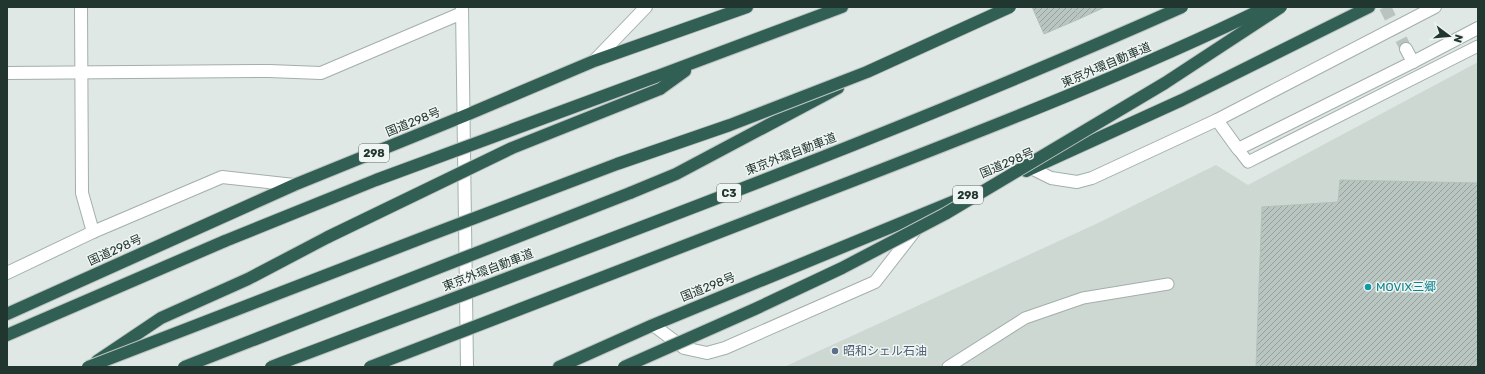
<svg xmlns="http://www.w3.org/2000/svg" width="1485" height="374" font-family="Rubik,'Noto Sans JP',sans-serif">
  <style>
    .built { fill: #cdd8d3 }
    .building { fill: url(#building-hatch); stroke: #b2c1ba }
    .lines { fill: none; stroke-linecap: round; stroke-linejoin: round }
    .street-tunnel { stroke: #b9c4c0; stroke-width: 12; stroke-dasharray: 12 6; stroke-linecap: butt }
    .lane-casing { stroke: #a3afaa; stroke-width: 13 }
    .street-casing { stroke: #a3afaa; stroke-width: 14 }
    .secondary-casing { stroke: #9fb3ab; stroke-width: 14 }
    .highway-casing { stroke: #bdc3c1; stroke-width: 14 }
    .lane { stroke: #fff; stroke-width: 11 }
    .street { stroke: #fff; stroke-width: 12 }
    .secondary { stroke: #fff; stroke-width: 12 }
    .highway { stroke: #315f54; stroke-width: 12 }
    .highway-bridge-casing { stroke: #bdc3c1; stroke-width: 14; stroke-linecap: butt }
    .highway-bridge { stroke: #315f54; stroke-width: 12 }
    .culture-dot { fill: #0f9aa8; stroke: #eff5f2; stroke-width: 1.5 }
    .service-dot { fill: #5c6f8a; stroke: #eff5f2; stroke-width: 1.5 }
    .labels { text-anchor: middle; stroke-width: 3; stroke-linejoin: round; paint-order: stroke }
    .shield { fill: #eff5f2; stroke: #606f6a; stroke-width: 1 }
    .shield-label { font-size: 11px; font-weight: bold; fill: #223630 }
    .street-label { font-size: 12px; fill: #223630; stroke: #eff5f2 }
    .culture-label { font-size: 12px; fill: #0d838f; stroke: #eff5f2; text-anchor: start }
    .service-label { font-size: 12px; fill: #4e5e75; stroke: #eff5f2; text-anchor: start }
  </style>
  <defs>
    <pattern id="building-hatch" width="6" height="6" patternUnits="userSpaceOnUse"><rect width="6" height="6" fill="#b8c5c0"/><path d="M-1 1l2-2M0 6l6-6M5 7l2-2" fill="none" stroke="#95a19c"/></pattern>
  </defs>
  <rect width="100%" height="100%" fill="#dfe8e4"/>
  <path class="built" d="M1478,62V367H784L1096,224L1216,165L1248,185Z"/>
  <g class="building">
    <path d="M1032,7H1074L1079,19L1044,34Z"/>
    <path d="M1074,7H1105L1079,19Z"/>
    <path d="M1340,180L1478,183V367H1256L1262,207L1338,202Z"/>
  </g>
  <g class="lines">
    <path class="street-tunnel" d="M1385,7L1406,49"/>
    <g class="lane-casing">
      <g id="lane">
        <path d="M1238,149L1248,162L1478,46"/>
        <path d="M948,367L1025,318L1083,298L1168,284"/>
      </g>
    </g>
    <g class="street-casing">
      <g id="street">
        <path d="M81,7L82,193L93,232"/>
        <path d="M1406,49L1413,62"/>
        <path d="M594,61L646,7"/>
        <path d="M7,73L269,71L321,73L462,13"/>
        <path d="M1217,120L1238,149L1413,62L1478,28"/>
        <path d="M1031,168L1051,178L1077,182L1092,178L1217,120L1435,7"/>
        <path d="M7,273L93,232L222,177L294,185"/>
        <path d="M653,325L684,348L707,353L725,348L875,282L917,228"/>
      </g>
    </g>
    <g class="secondary-casing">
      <path id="secondary" d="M462,7L467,367"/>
    </g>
    <g class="highway-casing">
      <g id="highway">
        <path d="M655,77L842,7"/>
        <path d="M660,89L685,71"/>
        <path d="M1026,171L1182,100L1369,7"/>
        <path d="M630,193L676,174L838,88"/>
        <path d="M7,314L294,185L464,116L594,61L747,7"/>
        <path d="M7,335L225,241"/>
        <path d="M97,361L161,318L248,279L328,237"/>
        <path d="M559,367L653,325L974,193"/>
      </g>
    </g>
    <use href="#lane" class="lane"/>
    <use href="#street" class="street"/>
    <use href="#secondary" class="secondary"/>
    <use href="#highway" class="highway"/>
    <g class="highway-bridge-casing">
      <g id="highway-bridge">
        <path d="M328,237L512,148L660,89"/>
        <path d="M225,241L376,180L655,77"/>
        <path d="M88,367L430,235L617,164L730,125L867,72L1010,7"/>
        <path d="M184,367L630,193"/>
        <path d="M271,367C576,252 883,140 1182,7"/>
        <path d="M370,367C532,305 694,243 855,180C994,126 1133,72 1267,7"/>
        <path d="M624,367L755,309L842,268L945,214L1165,83L1281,7"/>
      </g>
    </g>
    <use href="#highway-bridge" class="highway-bridge"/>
  </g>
  <circle class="culture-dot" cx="1368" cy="287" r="4"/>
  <circle class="service-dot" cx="835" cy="351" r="4"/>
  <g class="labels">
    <g class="shield">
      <rect x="359" y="144" width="30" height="18" rx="3"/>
      <rect x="717" y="184" width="24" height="18" rx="3"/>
      <rect x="953" y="186" width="30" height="18" rx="3"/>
    </g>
    <g class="shield-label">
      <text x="374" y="157">298</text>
      <text x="729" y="197">C3</text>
      <text x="968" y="199">298</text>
    </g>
    <g class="street-label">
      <text transform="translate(1106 65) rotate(-23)" y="4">東京外環自動車道</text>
      <text transform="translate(413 122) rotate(-22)" y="4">国道298号</text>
      <text transform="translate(791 154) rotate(-21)" y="4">東京外環自動車道</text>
      <text transform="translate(1007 163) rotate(-23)" y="4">国道298号</text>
      <text transform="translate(115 250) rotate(-24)" y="4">国道298号</text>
      <text transform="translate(488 270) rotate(-21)" y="4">東京外環自動車道</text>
      <text transform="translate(708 287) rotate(-22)" y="4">国道298号</text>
    </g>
    <g class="culture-label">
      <text x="1376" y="291">MOVIX三郷</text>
    </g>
    <g class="service-label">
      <text x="843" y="355">昭和シェル石油</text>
    </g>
  </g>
  <rect width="1485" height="374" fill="none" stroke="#223630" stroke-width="16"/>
  <g transform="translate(1449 36) rotate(106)" stroke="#eff5f2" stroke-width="3" paint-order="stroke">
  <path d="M0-3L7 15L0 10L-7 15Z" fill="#223630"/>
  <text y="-6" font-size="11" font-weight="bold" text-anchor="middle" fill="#223630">N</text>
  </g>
</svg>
